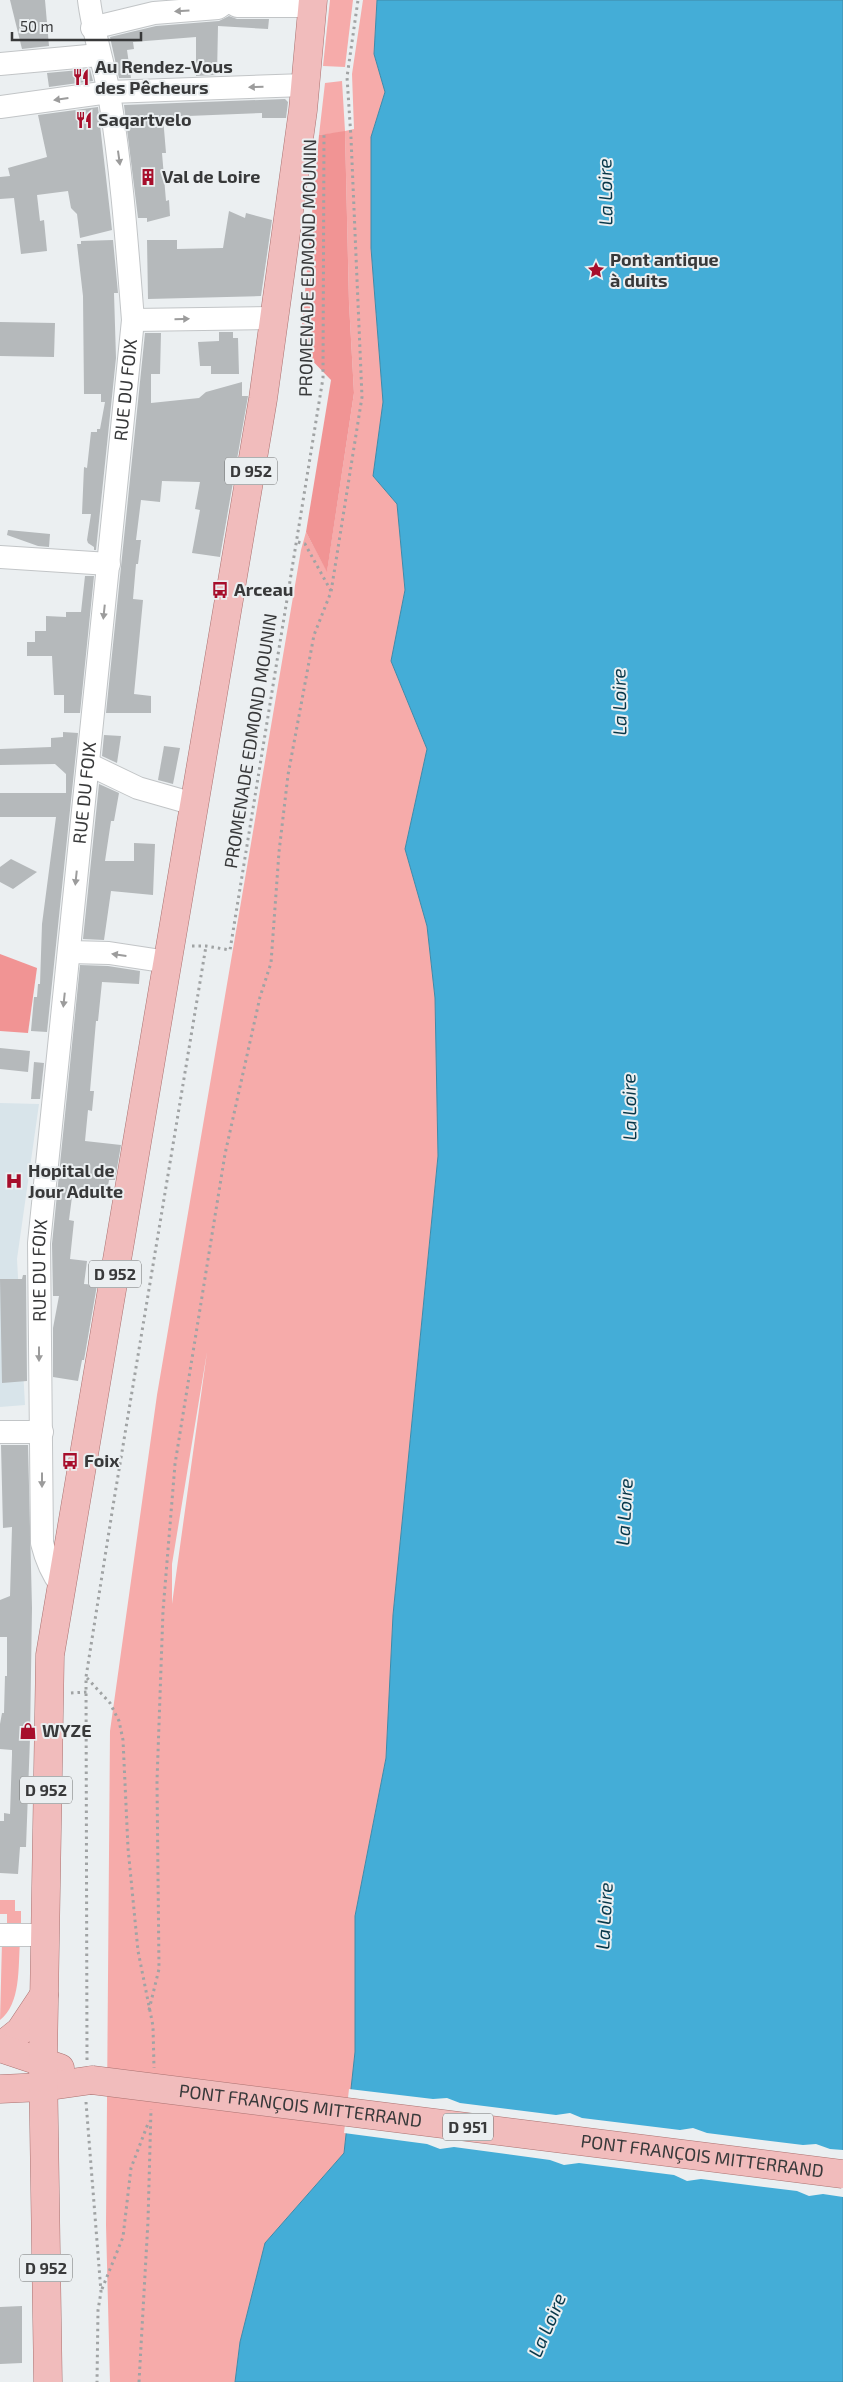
<svg xmlns="http://www.w3.org/2000/svg" width="843" height="2382" font-family="'Exo 2',sans-serif">
  <style>
    .built { fill: #d8e4ea }
    .green { fill: #f6abaa; fill-rule: evenodd }
    .forest { fill: #f19494 }
    .water { fill: #44add7; stroke: #408aa8 }
    .pier { fill: #ebeff1 }
    .building { fill: #b5b9bb }
    .lines { fill: none; stroke-linecap: round; stroke-linejoin: round }
    .minor-casing { stroke: #c2c5c7; stroke-width: 24 }
    .major-casing { stroke: #aa7271; stroke-width: 29 }
    .path { stroke: #a0a3a4; stroke-width: 3; stroke-dasharray: 2.5 4; stroke-linecap: butt }
    .minor { stroke: #fff; stroke-width: 22 }
    .major { stroke: #f1bcbc; stroke-width: 28 }
    .major-bridge-casing { stroke: #aa7271; stroke-width: 29; stroke-linecap: butt }
    .major-bridge { stroke: #f1bcbc; stroke-width: 28 }
    .oneway { fill: #9c9c9c }
    .labels { text-anchor: middle; stroke-width: 4; stroke-linejoin: round; paint-order: stroke }
    .shield { fill: #ebeff1; stroke: #6e7071; stroke-width: 1 }
    .shield-label { font-size: 16px; font-weight: bold; fill: #38393a }
    .poi-label { font-size: 18px; font-weight: bold; fill: #38393a; stroke: #ebeff1; text-anchor: start }
    .street-label { font-size: 18px; fill: #38393a; stroke: #ebeff1 }
    .water-label { font-size: 19px; font-style: italic; fill: #073749; stroke: #ebeff1 }
  </style>
  <rect width="100%" height="100%" fill="#ebeff1"/>
  <path class="built" d="M0,1103L39,1104L17,1259L25,1405L0,1407Z"/>
  <g class="green">
    <path d="M330,0H353L345,67L323,66Z"/>
    <path d="M363,0H377L374,54L385,92L371,137V248L383,402L373,476L397,504L405,590L391,661L427,749L405,849L427,926L435,998L438,1156L393,1615L386,1758L355,1916V2052L344,2153L265,2243L240,2342L235,2382H110L106,2225L110,1731L157,1395L301,550L306,532L327,571L354,393L349,303L345,132L319,135L325,83L342,81L345,131L354,129L352,74ZM207,1352L172,1604V1564Z"/>
    <path d="M0,1900H15V1911H21V1927H7V1914H0Z"/>
    <path d="M2,1942H20C18,1967 21,2004 0,2020Z"/>
  </g>
  <g class="forest">
    <path d="M345,131L349,303L354,393L327,572L306,532L331,380L300,348L319,135Z"/>
    <path d="M0,954L37,968L28,1033L0,1031Z"/>
  </g>
  <path class="water" d="M377,0H843V2382H235L240,2342L265,2243L344,2153L355,2052V1916L386,1758L393,1615L438,1156L435,998L427,926L405,849L427,749L391,661L405,590L397,504L373,476L383,402L371,248V137L385,92L374,54Z"/>
  <path class="pier" d="M349,2089L433,2099L447,2098L460,2103L556,2115L570,2113L582,2118L680,2130L693,2128L707,2133L803,2145L816,2144L830,2149L843,2150V2197L823,2194L809,2196L797,2191L701,2179L687,2181L674,2175L579,2163L564,2165L550,2160L454,2147L440,2149L427,2144L344,2133Z"/>
  <g class="building">
    <path d="M10,0H45L49,46L22,49Z"/>
    <path d="M229,16L237,19H269L268,29L218,26L217,75L196,76V37L133,42L134,49L127,50L131,78H119L110,37L156,26L219,21Z"/>
    <path d="M90,69L93,81L49,87L47,73Z"/>
    <path d="M285,99L288,102L286,118H262V113L163,117L166,153H162L166,201L169,200L170,216L147,222V218H138L124,105Z"/>
    <path d="M98,107L112,230L80,238L77,214L71,208L68,191L37,195L40,221L44,220L47,251L21,254L14,198L0,199V177L10,176L8,168L47,157L38,115Z"/>
    <path d="M229,211L245,218L246,213L272,220L261,296L148,299L147,240H177V249L223,248Z"/>
    <path d="M113,240L118,293H114L116,358L96,550H94V547L88,543L87,540L91,514H82L84,467L87,468L91,432H97V429H100L105,402H101V394H84L83,296L77,244H81V241Z"/>
    <path d="M0,322L55,323L54,357L0,356Z"/>
    <path d="M219,332H233V338H238L239,374H211V366H200L198,342L219,341Z"/>
    <path d="M145,333H161L160,374H151V403L199,398L206,392L242,382V396H248L220,557L192,553L200,510L195,509L200,482L162,481L160,502L141,500L136,540H141L138,564H136L133,599L143,600L134,694L151,696V713H106Z"/>
    <path d="M8,530L50,534L49,547L38,546L7,535Z"/>
    <path d="M85,576H94L80,713H64V695H54L52,656H27V642H35V631H46V616L66,617V612H81Z"/>
    <path d="M63,732L78,733L47,1032L31,1031L34,997H37L38,984H40L42,924L56,817H0V793H66V774L55,764L0,765V749L51,747V738L63,737Z"/>
    <path d="M104,735L121,736L117,763L102,756Z"/>
    <path d="M164,746L180,748L173,784L158,780Z"/>
    <path d="M99,784L119,793L114,821H111L105,861H134V843L155,844L153,895L111,891L104,940L83,939Z"/>
    <path d="M11,859L37,872L13,889L0,882V867Z"/>
    <path d="M80,965L108,966L140,971L139,984L102,982L98,1021H96L90,1091H94L92,1111L88,1110L85,1141L121,1145L115,1180H109L107,1192L73,1189L69,1220L74,1221L70,1259L87,1261L84,1284L97,1285L84,1360H82L78,1381L53,1377V1328L59,1296H53L52,1244Z"/>
    <path d="M0,1048L30,1051L28,1072L0,1069Z"/>
    <path d="M34,1062L44,1063L40,1099H31Z"/>
    <path d="M23,1275H26L27,1381L2,1383L0,1279H22Z"/>
    <path d="M1,1445H28L32,1608L30,1738L26,1847H20L18,1874L0,1873V1821H4V1813L10,1814L12,1755V1750L0,1749V1724L2,1713H4L5,1676H7V1637H0V1600L10,1596L12,1527L3,1528Z"/>
    <path d="M22,2306V2363L0,2364V2307Z"/>
  </g>
  <g class="lines">
    <g class="minor-casing">
      <g id="minor">
        <path d="M228,1L237,6H313"/>
        <path d="M92,28L154,13L218,8L228,1"/>
        <path d="M0,64L99,55"/>
        <path d="M0,107L109,92L305,85"/>
        <path d="M133,320L276,318"/>
        <path d="M0,557L109,564"/>
        <path d="M88,764L138,788L194,804"/>
        <path d="M69,952L109,953L168,962"/>
        <path d="M0,1432H42"/>
        <path id="s1" d="M61,1585C51,1572 46,1559 42,1543L39,1243L133,320C127,246 122,173 110,100C105,66 93,34 89,0"/>
        <path d="M0,1935H44"/>
      </g>
    </g>
    <g class="major-casing">
      <g id="major">
        <path d="M0,2047L20,2031L44,1995"/>
        <path d="M0,2048L60,2068"/>
        <path d="M0,2089L43,2087L92,2080"/>
        <path d="M48,2382L43,2061L50,1655L263,399L303,110L313,0"/>
      </g>
    </g>
    <g class="path">
      <path d="M298,542L305,544L331,591"/>
      <path d="M192,946H206L230,950L323,378L324,132"/>
      <path d="M87,1678L110,1703L119,1721L123,1740L128,1848L138,1951L153,2026L154,2068"/>
      <path d="M71,1693L87,1692"/>
      <path d="M149,2010L159,1969L157,1781L163,1611L175,1464L225,1154L260,997L271,963L279,852L288,775L314,635L331,592L362,397L351,138L347,77L358,0"/>
      <path d="M87,2060L86,1677L113,1506L206,946"/>
      <path d="M86,2102L101,2292L98,2310L97,2382"/>
      <path d="M102,2289L123,2237L131,2168L149,2121"/>
      <path d="M139,2382L148,2221L151,2109"/>
    </g>
    <use href="#minor" class="minor"/>
    <use href="#major" class="major"/>
    <g class="major-bridge-casing">
      <g id="major-bridge">
        <path id="s2" d="M92,2080L843,2174"/>
      </g>
    </g>
    <use href="#major-bridge" class="major-bridge"/>
  </g>
  <defs><path id="oneway-solid" d="M-6-.8H1V-3.2L6.5 0L1 3.2V.8H-6Z" transform="scale(1.25)"/></defs>
  <g class="oneway">
    <use href="#oneway-solid" transform="translate(182 11) rotate(176)"/>
    <use href="#oneway-solid" transform="translate(256 87) rotate(178)"/>
    <use href="#oneway-solid" transform="translate(61 99) rotate(172)"/>
    <use href="#oneway-solid" transform="translate(119 158) rotate(82)"/>
    <use href="#oneway-solid" transform="translate(182 319) rotate(-1)"/>
    <use href="#oneway-solid" transform="translate(104 612) rotate(96)"/>
    <use href="#oneway-solid" transform="translate(76 878) rotate(96)"/>
    <use href="#oneway-solid" transform="translate(119 955) rotate(-172)"/>
    <use href="#oneway-solid" transform="translate(64 1000) rotate(96)"/>
    <use href="#oneway-solid" transform="translate(39 1354) rotate(90)"/>
    <use href="#oneway-solid" transform="translate(42 1480) rotate(90)"/>
  </g>
  <defs>
    <g id="restaurant-bare" transform="scale(1.35)"><path d="M-5-6h1v4h1v-4h1v4h1v-4h1v5L-1.5 .5V6h-2V.5L-5-1ZM5-6V6H3V1.5H1.5Q1.5-4 5-6Z" fill="#a70e2b" stroke="#ebeff1" stroke-width="2.5" paint-order="stroke"/></g>
    <g id="building-bare" transform="scale(1.35)"><path d="M-4-6H4V6H1V3H-1V6H-4ZM-2.5-4.3h1.7v1.8h-1.7ZM.8-4.3h1.7v1.8H.8ZM-2.5-1h1.7V.8h-1.7ZM.8-1h1.7V.8H.8Z" fill="#a70e2b" stroke="#ebeff1" stroke-width="2.5" paint-order="stroke"/></g>
    <g id="sight-bare" transform="scale(1.35)"><path d="M0-6L1.8-2.2L6-1.7L2.9 1.2L3.7 5.4L0 3.3L-3.7 5.4L-2.9 1.2L-6-1.7L-1.8-2.2Z" fill="#a70e2b" stroke="#ebeff1" stroke-width="2.5" paint-order="stroke"/></g>
    <g id="bus-bare" transform="scale(1.35)"><path d="M-5-6H5V4H4V6H2V4H-2V6H-4V4H-5ZM-3.5-4V0h7V-4ZM-3.5 1.2v1.5H-2V1.2ZM2 1.2v1.5H3.5V1.2Z" fill="#a70e2b" stroke="#ebeff1" stroke-width="2.5" paint-order="stroke"/></g>
    <g id="hospital-bare" transform="scale(1.35)"><path d="M-5-5h3v3.5h4V-5h3V5h-3V1.5h-4V5h-3Z" fill="#a70e2b" stroke="#ebeff1" stroke-width="2.5" paint-order="stroke"/></g>
    <g id="shop-bare" transform="scale(1.35)"><path d="M-5-2.5h2.3a2.7 3.5 0 0 1 5.4 0H5L5.5 6h-11ZM-1.5-2.5h3a1.5 2.3 0 0 0-3 0Z" fill="#a70e2b" stroke="#ebeff1" stroke-width="2.5" paint-order="stroke"/></g>
  </defs>
  <g fill-rule="evenodd">
    <use href="#restaurant-bare" x="81" y="77"/>
    <use href="#restaurant-bare" x="84" y="120"/>
    <use href="#building-bare" x="148" y="177"/>
    <use href="#sight-bare" x="596" y="270"/>
    <use href="#bus-bare" x="220" y="590"/>
    <use href="#hospital-bare" x="14" y="1181"/>
    <use href="#bus-bare" x="70" y="1461"/>
    <use href="#shop-bare" x="28" y="1731"/>
  </g>
  <g class="labels">
    <g class="shield">
      <rect x="225" y="457.5" width="52" height="27" rx="4"/>
      <rect x="89" y="1260.5" width="52" height="27" rx="4"/>
      <rect x="20" y="1776.5" width="52" height="27" rx="4"/>
      <rect x="443" y="2113.5" width="50" height="27" rx="4"/>
      <rect x="20" y="2254.5" width="52" height="27" rx="4"/>
    </g>
    <g class="shield-label">
      <text x="251" y="477">D 952</text>
      <text x="115" y="1280">D 952</text>
      <text x="46" y="1796">D 952</text>
      <text x="468" y="2133">D 951</text>
      <text x="46" y="2274">D 952</text>
    </g>
    <g class="poi-label">
      <text x="95" y="73">Au Rendez-Vous<tspan x="95" dy="21">des Pêcheurs</tspan></text>
      <text x="98" y="126">Saqartvelo</text>
      <text x="162" y="183">Val de Loire</text>
      <text x="610" y="266">Pont antique<tspan x="610" dy="21">à duits</tspan></text>
      <text x="234" y="596">Arceau</text>
      <text x="28" y="1177">Hopital de<tspan x="28" dy="21">Jour Adulte</tspan></text>
      <text x="84" y="1467">Foix</text>
      <text x="42" y="1737">WYZE</text>
    </g>
    <g class="street-label">
      <text transform="translate(308 268) rotate(-89)" y="6">PROMENADE EDMOND MOUNIN</text>
      <text dy="6" stroke="none"><textPath href="#s1" startOffset="1204">RUE DU FOIX</textPath></text>
      <text transform="translate(251 741) rotate(-81)" y="6">PROMENADE EDMOND MOUNIN</text>
      <text dy="6" stroke="none"><textPath href="#s1" startOffset="799">RUE DU FOIX</textPath></text>
      <text dy="6" stroke="none"><textPath href="#s1" startOffset="319">RUE DU FOIX</textPath></text>
      <text dy="6" stroke="none"><textPath href="#s2" startOffset="210">PONT FRANÇOIS MITTERRAND</textPath></text>
      <text dy="6" stroke="none"><textPath href="#s2" startOffset="615">PONT FRANÇOIS MITTERRAND</textPath></text>
    </g>
    <g class="water-label">
      <text transform="translate(605 192) rotate(-91)" y="7">La Loire</text>
      <text transform="translate(619 702) rotate(-91)" y="7">La Loire</text>
      <text transform="translate(629 1107) rotate(-91)" y="7">La Loire</text>
      <text transform="translate(624 1512) rotate(-87)" y="7">La Loire</text>
      <text transform="translate(604 1916) rotate(-87)" y="7">La Loire</text>
      <text transform="translate(547 2325) rotate(-67)" y="7">La Loire</text>
    </g>
  </g>
  <path d="M12 32v8h129v-8" fill="none" stroke="#38393a" stroke-width="2.5"/>
  <text x="20" y="32" font-size="15" fill="#38393a" stroke="#ebeff1" stroke-width="4" paint-order="stroke">50 m</text>
</svg>
